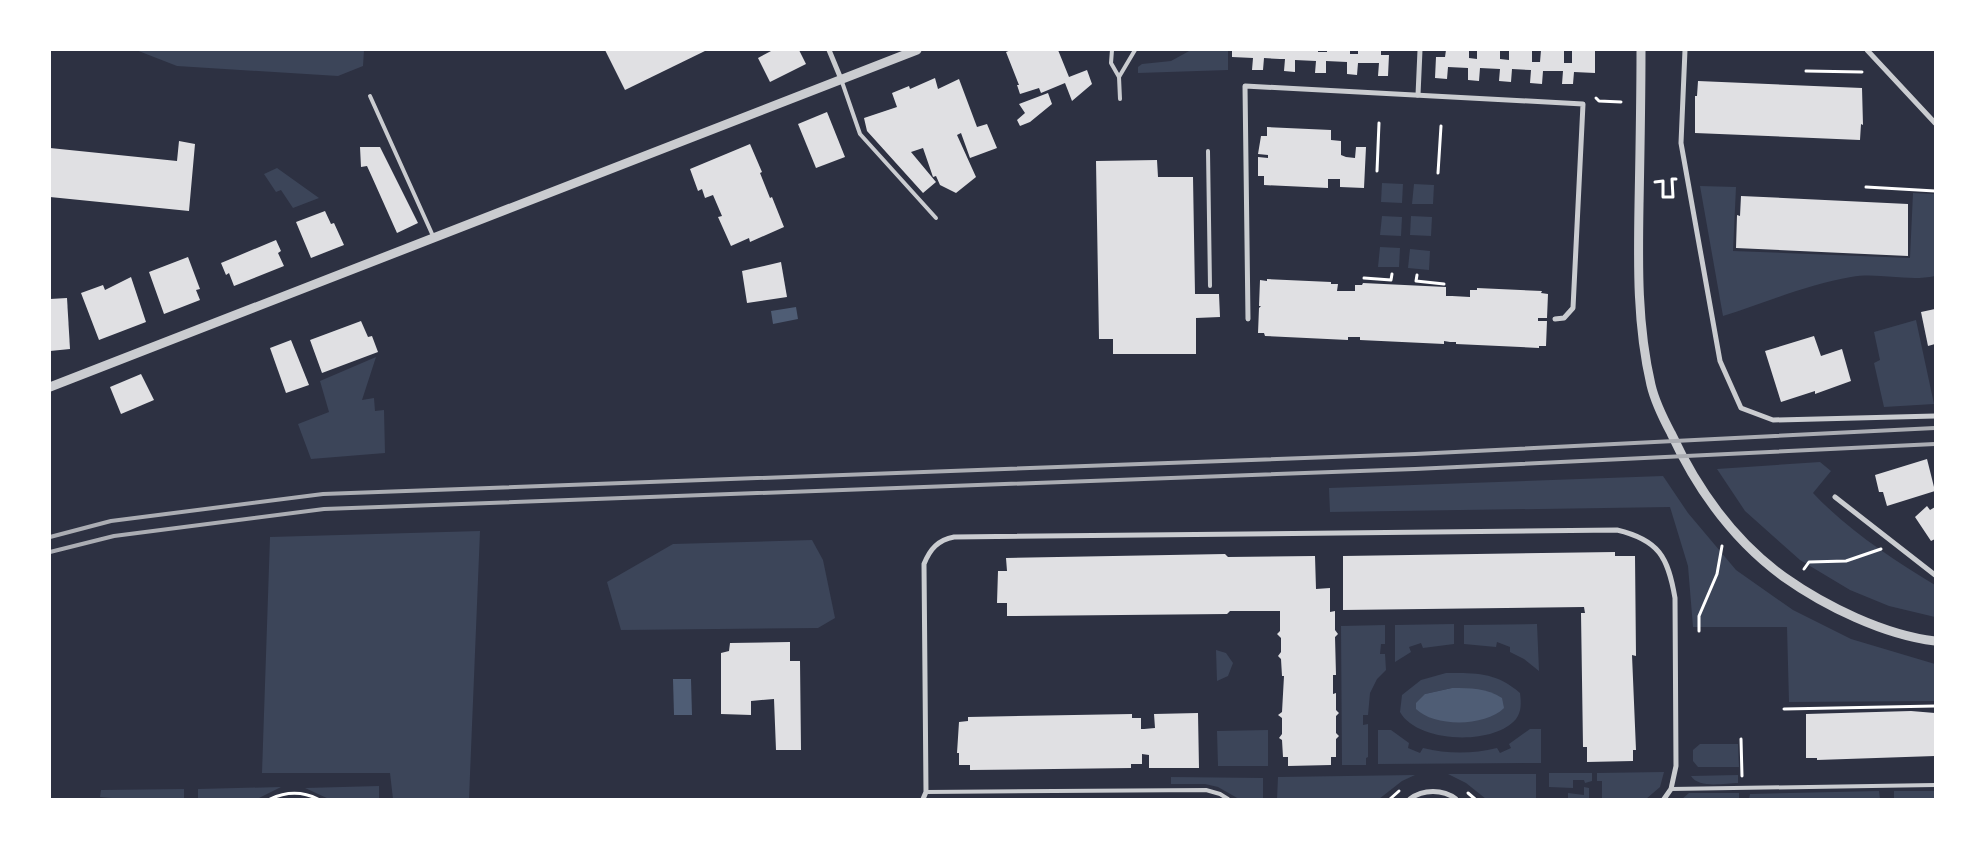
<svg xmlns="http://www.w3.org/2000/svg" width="1985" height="849" font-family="Raleway,sans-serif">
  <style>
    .green { fill: #3c4559; fill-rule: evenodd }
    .water { fill: #4f5d75 }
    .building { fill: #e0e0e3 }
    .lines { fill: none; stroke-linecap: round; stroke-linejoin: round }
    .path { stroke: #fff; stroke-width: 3 }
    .service { stroke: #caccd0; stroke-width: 4 }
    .minor { stroke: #caccd0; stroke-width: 5 }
    .tertiary { stroke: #caccd0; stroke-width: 9 }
    .rail { stroke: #abadb3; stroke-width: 4 }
  </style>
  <rect width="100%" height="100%" fill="#2d3142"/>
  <g class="green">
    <path d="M136,50H364L363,66L338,76L177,66Z"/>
    <path d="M1191,50H1228V70L1138,73V67L1142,64L1171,61Z"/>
    <path d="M277,168L319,198L293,208L281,190L276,192L264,174Z"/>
    <path d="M1382,183L1403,184L1402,203L1381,202Z"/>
    <path d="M1414,184L1434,185L1433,204H1412Z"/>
    <path d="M1700,186L1736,187L1733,251L1910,258L1913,193L1935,194V276C1907,282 1879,272 1851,277C1808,284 1765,303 1723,316Z"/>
    <path d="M1382,216L1402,217L1401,236L1380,235Z"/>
    <path d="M1411,216L1432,217L1431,236L1410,235Z"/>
    <path d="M1380,247L1400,248L1399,267H1378Z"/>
    <path d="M1410,249L1430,251L1429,270L1408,268Z"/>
    <path d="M1916,320L1934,404L1884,407L1874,363L1880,360L1874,332Z"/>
    <path d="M376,357L362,400L374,398L375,411L384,410L385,453L311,459L298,424L329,412L320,381Z"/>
    <path d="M1820,462L1831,471L1813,493C1848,530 1892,559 1935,585V617L1889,606L1850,590L1800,560L1745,511L1717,469Z"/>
    <path d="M1663,476L1688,513L1736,570L1793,610L1851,639L1935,664V701L1789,702L1787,627H1693L1688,566L1670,507L1330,512L1329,488Z"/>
    <path d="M480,531L469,799H393L390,773H262L270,537Z"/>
    <path d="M812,540L823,560L835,618L818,628L621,630L607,582L673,544Z"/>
    <path d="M1454,624V644L1423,648L1421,643L1409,647L1411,652L1395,662V625Z"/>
    <path d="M1537,624L1539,671L1524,659L1510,652V647L1497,642L1496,647L1464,644V625Z"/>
    <path d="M1385,625V644H1381L1380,654H1385L1386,670L1377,679L1370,693L1368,715H1363V725L1368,724V757L1366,758V765H1342L1341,626Z"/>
    <path d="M1216,650L1226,653L1233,663L1228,676L1217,681Z"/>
    <path d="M1446,673C1476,673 1496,672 1520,693C1521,702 1522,711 1516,719C1494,746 1417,743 1400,712L1402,695L1421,680ZM1452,688L1475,720L1447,721L1425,694Z"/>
    <path d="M1530,729H1541V763L1378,764V730H1391L1409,743L1408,748L1420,753L1423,748C1448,754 1472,754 1497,748L1500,753L1511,748L1509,744Z"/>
    <path d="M1268,730V766H1218L1217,731Z"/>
    <path d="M1700,744H1738L1739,767H1698L1693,761V750Z"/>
    <path d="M1664,772L1660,787L1646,799H1568V793L1584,795V787L1589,788V798H1602V781H1597V773Z"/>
    <path d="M1549,773H1592V781L1585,783L1584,780H1573V788L1549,787Z"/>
    <path d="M1448,774H1536V799H1486L1466,783Z"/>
    <path d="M1415,775L1402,781L1379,799H1277L1278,777Z"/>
    <path d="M1738,775V783C1725,783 1699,789 1691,776Z"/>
    <path d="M1171,777L1263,778V799H1239L1218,787L1205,784H1171Z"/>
    <path d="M379,786V799H329L305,788Z"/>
    <path d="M281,787L257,799H198V789Z"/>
    <path d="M184,789V799H123L100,797L101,790Z"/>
    <path d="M1879,791L1880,799H1749L1750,794Z"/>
    <rect x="1894" y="791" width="41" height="8"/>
    <path d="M1689,793H1739V799H1682Z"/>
  </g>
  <g class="water">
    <path d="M796,307L798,319L773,324L771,311Z"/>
    <path d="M673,679H691L692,715H674Z"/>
    <path d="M1452,688C1470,688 1487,688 1502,698L1504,708C1485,727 1434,727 1416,709V703L1425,694Z"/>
  </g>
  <g class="building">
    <path d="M605,50H707L625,90Z"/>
    <path d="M773,50H799L806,64L770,82L758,58Z"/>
    <path d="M1011,50H1058L1069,77L1087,70L1092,84L1072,101L1065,83L1041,93L1039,88L1020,94L1017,85H1019L1006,52Z"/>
    <path d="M1232,50H1318V52H1327V50H1350V54H1358V50H1381V55H1389L1388,76H1378L1379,63H1358L1357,75L1347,74V62L1326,61V73H1315L1316,61L1295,60V72L1284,71L1285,59H1280L1264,58L1263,70H1252L1253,58L1232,57Z"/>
    <path d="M1446,50H1469V58L1477,59V50H1500V59L1509,60V50H1532V62H1540L1541,50H1564V63H1572V50H1595V73L1574,72L1573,84H1562L1563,71H1543L1542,84L1530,83L1531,70L1512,69L1511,82L1499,81L1500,69L1480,68L1479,81L1468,80V68L1448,67L1447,79L1435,78L1436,57H1445Z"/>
    <path d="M935,78L938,89L959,79L977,127L987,124L997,148L970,158L961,133L957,135L976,177L956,193L940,185L936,176L933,177L923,148L911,152L936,182L923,193L867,131L864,118L897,107L892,93L909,86L910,89Z"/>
    <path d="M1698,81L1862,88L1863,125L1861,124L1860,140L1695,133V96H1697Z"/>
    <path d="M1048,93L1052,104L1030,122L1020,126L1017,120L1025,113L1019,104Z"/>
    <path d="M827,112L845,157L816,168L798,124Z"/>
    <path d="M1267,127L1331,130V140L1341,141V155L1346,157L1355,158L1356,147H1366L1364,188L1340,187V179H1328V188L1264,185V176H1258V157L1268,158V155L1258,154L1261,136H1267Z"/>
    <path d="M179,141L195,144L189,211L50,197V148L177,161Z"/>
    <path d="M750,144L762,172L760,173L770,198L772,197L784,227L750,242L749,238L731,246L718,217L722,216L713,195L705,198L702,189L698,191L690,169Z"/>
    <path d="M360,147H380L418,223L397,233L372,177L367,166L361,167Z"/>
    <path d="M1157,160L1158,177H1193L1195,294H1219L1220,317L1196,318V354H1113V339H1099L1096,161Z"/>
    <path d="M1741,196L1908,204V256L1736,248L1737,215L1740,216Z"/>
    <path d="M325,211L331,224L334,223L344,245L311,258L296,222Z"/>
    <path d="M276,240L281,251L278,253L284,266L234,286L229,273L226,275L221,263Z"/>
    <path d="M188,257L200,289L196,290L200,300L164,314L149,272Z"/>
    <path d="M781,262L787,297L747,303L742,271Z"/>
    <path d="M131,277L146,322L99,340L81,293L103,285L105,290Z"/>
    <path d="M1267,279L1331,282V284H1338L1337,291H1355V285H1362L1363,283L1446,287V296H1452L1470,297V290H1477V288L1542,291L1541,293L1548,294L1547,318H1538V321H1547L1546,346H1539V348L1456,344V342H1450L1444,341V344L1360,340V337H1348V340L1265,336L1264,333H1258L1259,308L1261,306H1259L1260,280L1267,281Z"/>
    <path d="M67,298L70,349L50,351V299Z"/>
    <path d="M1935,309V344L1928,346L1921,312Z"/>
    <path d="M361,321L368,337L372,336L378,352L322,373L310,340Z"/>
    <path d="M1814,336L1821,356L1842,349L1851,381L1815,394V391L1781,402L1765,351Z"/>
    <path d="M291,340L309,385L286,393L270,348Z"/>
    <path d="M141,374L154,400L121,414L110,387Z"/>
    <path d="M1927,459L1935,491L1887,506L1883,492H1879L1875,475Z"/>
    <path d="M1927,506L1930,510L1935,507V539L1931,541L1915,517Z"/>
    <path d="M1615,552V556H1635L1636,656L1632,655L1636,750H1633V761L1587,762V747H1583L1581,613H1585L1584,607L1343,610V556Z"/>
    <path d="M1225,554L1228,557L1315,556L1316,589L1330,588V612L1335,611V630L1338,634L1335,637L1336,675H1333V694L1336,693V710L1339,713L1336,716V733L1339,736L1336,739V757H1331V765L1288,766V757H1283L1282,740L1279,738L1282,734V718L1278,715L1282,712L1284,676H1282L1281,659L1278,656L1281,652V638L1277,634L1280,631V611H1230L1227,614L1007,616V603H997L998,571H1007L1006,558Z"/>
    <path d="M790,642V661H800L801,750H776L774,699L751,701V715L721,714V653L729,651L730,643Z"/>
    <path d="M1911,711L1935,713V756L1817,760V758H1806V714Z"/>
    <path d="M1198,713L1199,768H1149V755L1142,754V764H1131V768L970,770V765H959V753H957L959,722L968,721V717L1132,714V718H1141V729H1144L1155,728L1154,714Z"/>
  </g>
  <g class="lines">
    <g class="path">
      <path d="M1806,71L1862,72"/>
      <path d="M1596,98L1599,101L1621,102"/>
      <path d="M1377,171L1379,123"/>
      <path d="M1438,173L1441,126"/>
      <path d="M1655,182L1663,181V197H1673L1672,179H1676"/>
      <path d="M1866,187L1935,191"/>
      <path d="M1417,275L1416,281L1444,284"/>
      <path d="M1364,278L1391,280L1392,274"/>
      <path d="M1804,569L1809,562L1846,561L1881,549"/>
      <path d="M1699,631V616L1717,574L1722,546"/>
      <path d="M1784,709L1935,706"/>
      <path d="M1741,739L1742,776"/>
      <path d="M1468,793L1475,799"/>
      <path d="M270,799C285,792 302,791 318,799"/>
      <path d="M1390,799L1399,791"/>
    </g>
    <g class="service">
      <path d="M1112,50L1111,63L1119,77L1120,99"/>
      <path d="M1119,77L1135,50"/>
      <path d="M841,79L860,134L936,218"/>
      <path d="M370,96L433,236"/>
      <path d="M1208,151L1210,286"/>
      <path d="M1671,789L1935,785"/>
      <path d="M926,792L1206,790L1220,794L1228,799"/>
    </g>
    <g class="minor">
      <path d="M829,50L841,79"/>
      <path d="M1685,50L1681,143L1720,361L1741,408L1773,420L1935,416"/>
      <path d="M1867,50L1935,123"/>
      <path d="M1418,95L1420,50"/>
      <path d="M1248,319L1245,86L1583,104L1573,308L1564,318L1555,319"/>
      <path d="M1835,497L1935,575"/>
      <path d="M923,799L926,792L924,564C930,549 938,540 954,537L1617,530C1659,540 1668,557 1675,598L1676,766L1671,789L1664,799"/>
      <path d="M1410,799C1423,789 1443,789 1456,799"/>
    </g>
    <g class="tertiary">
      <path d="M1641,50C1641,102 1640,153 1639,205C1638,265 1637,325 1651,385C1655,402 1663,418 1671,433C1697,489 1733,540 1784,577C1825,606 1884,635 1935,641"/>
      <path d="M50,387L917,50"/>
    </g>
    <g class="rail">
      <path d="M50,537L111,521L323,494L1415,454L1935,428"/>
      <path d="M50,552L114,536L324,509L1415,469L1935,444"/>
    </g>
  </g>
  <rect width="1985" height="849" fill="none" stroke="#ffffff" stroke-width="102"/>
</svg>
